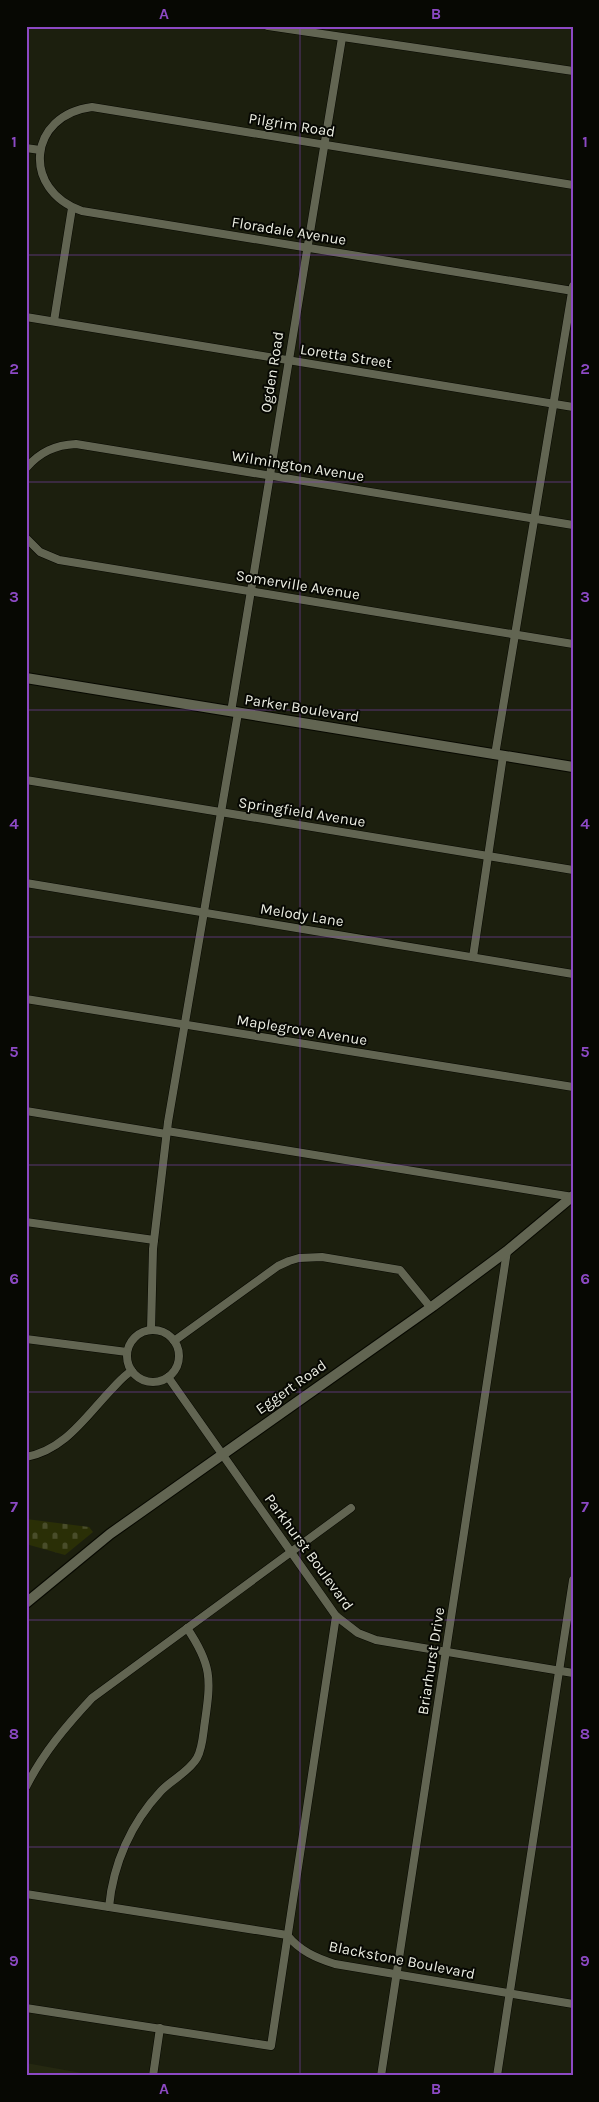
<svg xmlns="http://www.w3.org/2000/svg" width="599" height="2102" font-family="Karla,sans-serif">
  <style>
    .built { fill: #252811 }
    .cemetery { fill: url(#cemetery-stones) }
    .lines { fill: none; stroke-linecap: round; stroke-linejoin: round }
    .minor-casing { stroke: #070800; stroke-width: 9 }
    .tertiary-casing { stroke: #070800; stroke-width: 12 }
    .minor { stroke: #626552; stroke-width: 8 }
    .tertiary { stroke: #626552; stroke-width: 10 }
    .grid { fill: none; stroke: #8c49c4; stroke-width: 1; stroke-opacity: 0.55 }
    .labels { text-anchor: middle; stroke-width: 4; stroke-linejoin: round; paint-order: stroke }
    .street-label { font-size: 15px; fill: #ebede2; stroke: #070803 }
    .neatline { fill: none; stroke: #8c49c4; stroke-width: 2 }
    .grid-label { font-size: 16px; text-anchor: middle; font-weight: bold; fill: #8c49c4 }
  </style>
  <defs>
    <pattern id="cemetery-stones" width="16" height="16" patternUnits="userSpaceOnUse" patternTransform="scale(1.25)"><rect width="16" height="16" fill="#2a2f06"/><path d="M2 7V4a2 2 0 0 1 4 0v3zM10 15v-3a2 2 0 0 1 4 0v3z" fill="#494d2a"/></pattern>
  </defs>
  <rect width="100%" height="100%" fill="#1c1f0e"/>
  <path class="built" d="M26,2063L98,2076H26Z"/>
  <path class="cemetery" d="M26,1519L89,1527L93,1532L65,1555L26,1544Z"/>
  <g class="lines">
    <g class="minor-casing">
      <g id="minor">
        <path d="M268,26L573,71"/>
        <path d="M26,148L40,150"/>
        <path d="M573,185L92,107C28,115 21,190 82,211L573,291"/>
        <path d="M26,317L573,407"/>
        <path d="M54,321L72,208"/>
        <path d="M26,468C40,452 55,445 76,444L573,525"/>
        <path d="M26,538L40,552L59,560L573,644"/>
        <path d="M231,712L342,38"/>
        <path d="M495,755L573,286"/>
        <path d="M26,780L573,870"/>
        <path d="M26,883L573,974"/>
        <path d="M473,957L503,756"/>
        <path d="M26,999L573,1087"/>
        <path d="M26,1111L166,1134"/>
        <path d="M167,1131L573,1197"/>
        <path d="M26,1222L154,1240"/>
        <path d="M151,1330L153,1249L168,1122L238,713"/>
        <circle cx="153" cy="1356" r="26"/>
        <path d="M26,1339L127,1352"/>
        <path d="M174,1341L278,1266L289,1261L299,1258L322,1257L400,1270L431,1308"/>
        <path d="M168,1377L336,1616L358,1633L376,1640L573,1673"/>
        <path d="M26,1457C65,1450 86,1416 112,1389C118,1383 124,1375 132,1371"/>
        <path d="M26,1787C43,1753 66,1726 92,1698L351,1508"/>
        <path d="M26,1894L287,1935C300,1951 316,1958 335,1964L573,2004"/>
        <path d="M109,1907C113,1864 131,1823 161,1791C171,1780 189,1772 197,1758C203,1747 203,1733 205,1721C211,1679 212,1665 187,1628"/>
        <path d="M26,2008L271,2046L336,1616"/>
        <path d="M153,2076L160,2028"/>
        <path d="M381,2076L507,1251"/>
        <path d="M497,2076L573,1580"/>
      </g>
    </g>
    <g class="tertiary-casing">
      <g id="tertiary">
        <path d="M26,678L573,767"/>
        <path d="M26,1603L110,1534L433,1306L507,1251L573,1196"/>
      </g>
    </g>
    <use href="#minor" class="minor"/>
    <use href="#tertiary" class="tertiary"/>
  </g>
  <path class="grid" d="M300,26V2076M26,255H573M26,482H573M26,710H573M26,937H573M26,1165H573M26,1392H573M26,1620H573M26,1847H573"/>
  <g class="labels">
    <g class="street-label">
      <text transform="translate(292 125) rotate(9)" y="5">Pilgrim Road</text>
      <text transform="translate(289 231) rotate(9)" y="5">Floradale Avenue</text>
      <text transform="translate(346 356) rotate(9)" y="5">Loretta Street</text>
      <text transform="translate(272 372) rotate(-81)" y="5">Ogden Road</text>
      <text transform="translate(298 466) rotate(9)" y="5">Wilmington Avenue</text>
      <text transform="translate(298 585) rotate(9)" y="5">Somerville Avenue</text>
      <text transform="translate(302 708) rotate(9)" y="5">Parker Boulevard</text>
      <text transform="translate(302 812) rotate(9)" y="5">Springfield Avenue</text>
      <text transform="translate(302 915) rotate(9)" y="5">Melody Lane</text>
      <text transform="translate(302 1030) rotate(9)" y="5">Maplegrove Avenue</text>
      <text transform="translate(291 1387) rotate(-35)" y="5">Eggert Road</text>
      <text transform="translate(309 1552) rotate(54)" y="5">Parkhurst Boulevard</text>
      <text transform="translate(431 1661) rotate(-81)" y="5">Briarhurst Drive</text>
      <text transform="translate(402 1960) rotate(11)" y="5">Blackstone Boulevard</text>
    </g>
  </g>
  <rect width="599" height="2102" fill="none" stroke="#070803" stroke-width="55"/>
  <rect x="28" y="28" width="544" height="2046" class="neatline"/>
  <g class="grid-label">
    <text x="164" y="19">A</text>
    <text x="436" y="19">B</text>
    <text x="14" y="147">1</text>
    <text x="585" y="147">1</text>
    <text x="14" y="374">2</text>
    <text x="585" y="374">2</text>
    <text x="14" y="602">3</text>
    <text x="585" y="602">3</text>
    <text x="14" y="829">4</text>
    <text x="585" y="829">4</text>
    <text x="14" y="1057">5</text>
    <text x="585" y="1057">5</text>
    <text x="14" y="1284">6</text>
    <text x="585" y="1284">6</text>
    <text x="14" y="1512">7</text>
    <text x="585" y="1512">7</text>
    <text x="14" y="1739">8</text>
    <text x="585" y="1739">8</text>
    <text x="14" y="1966">9</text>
    <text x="585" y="1966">9</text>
    <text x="164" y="2094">A</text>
    <text x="436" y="2094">B</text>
  </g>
</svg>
